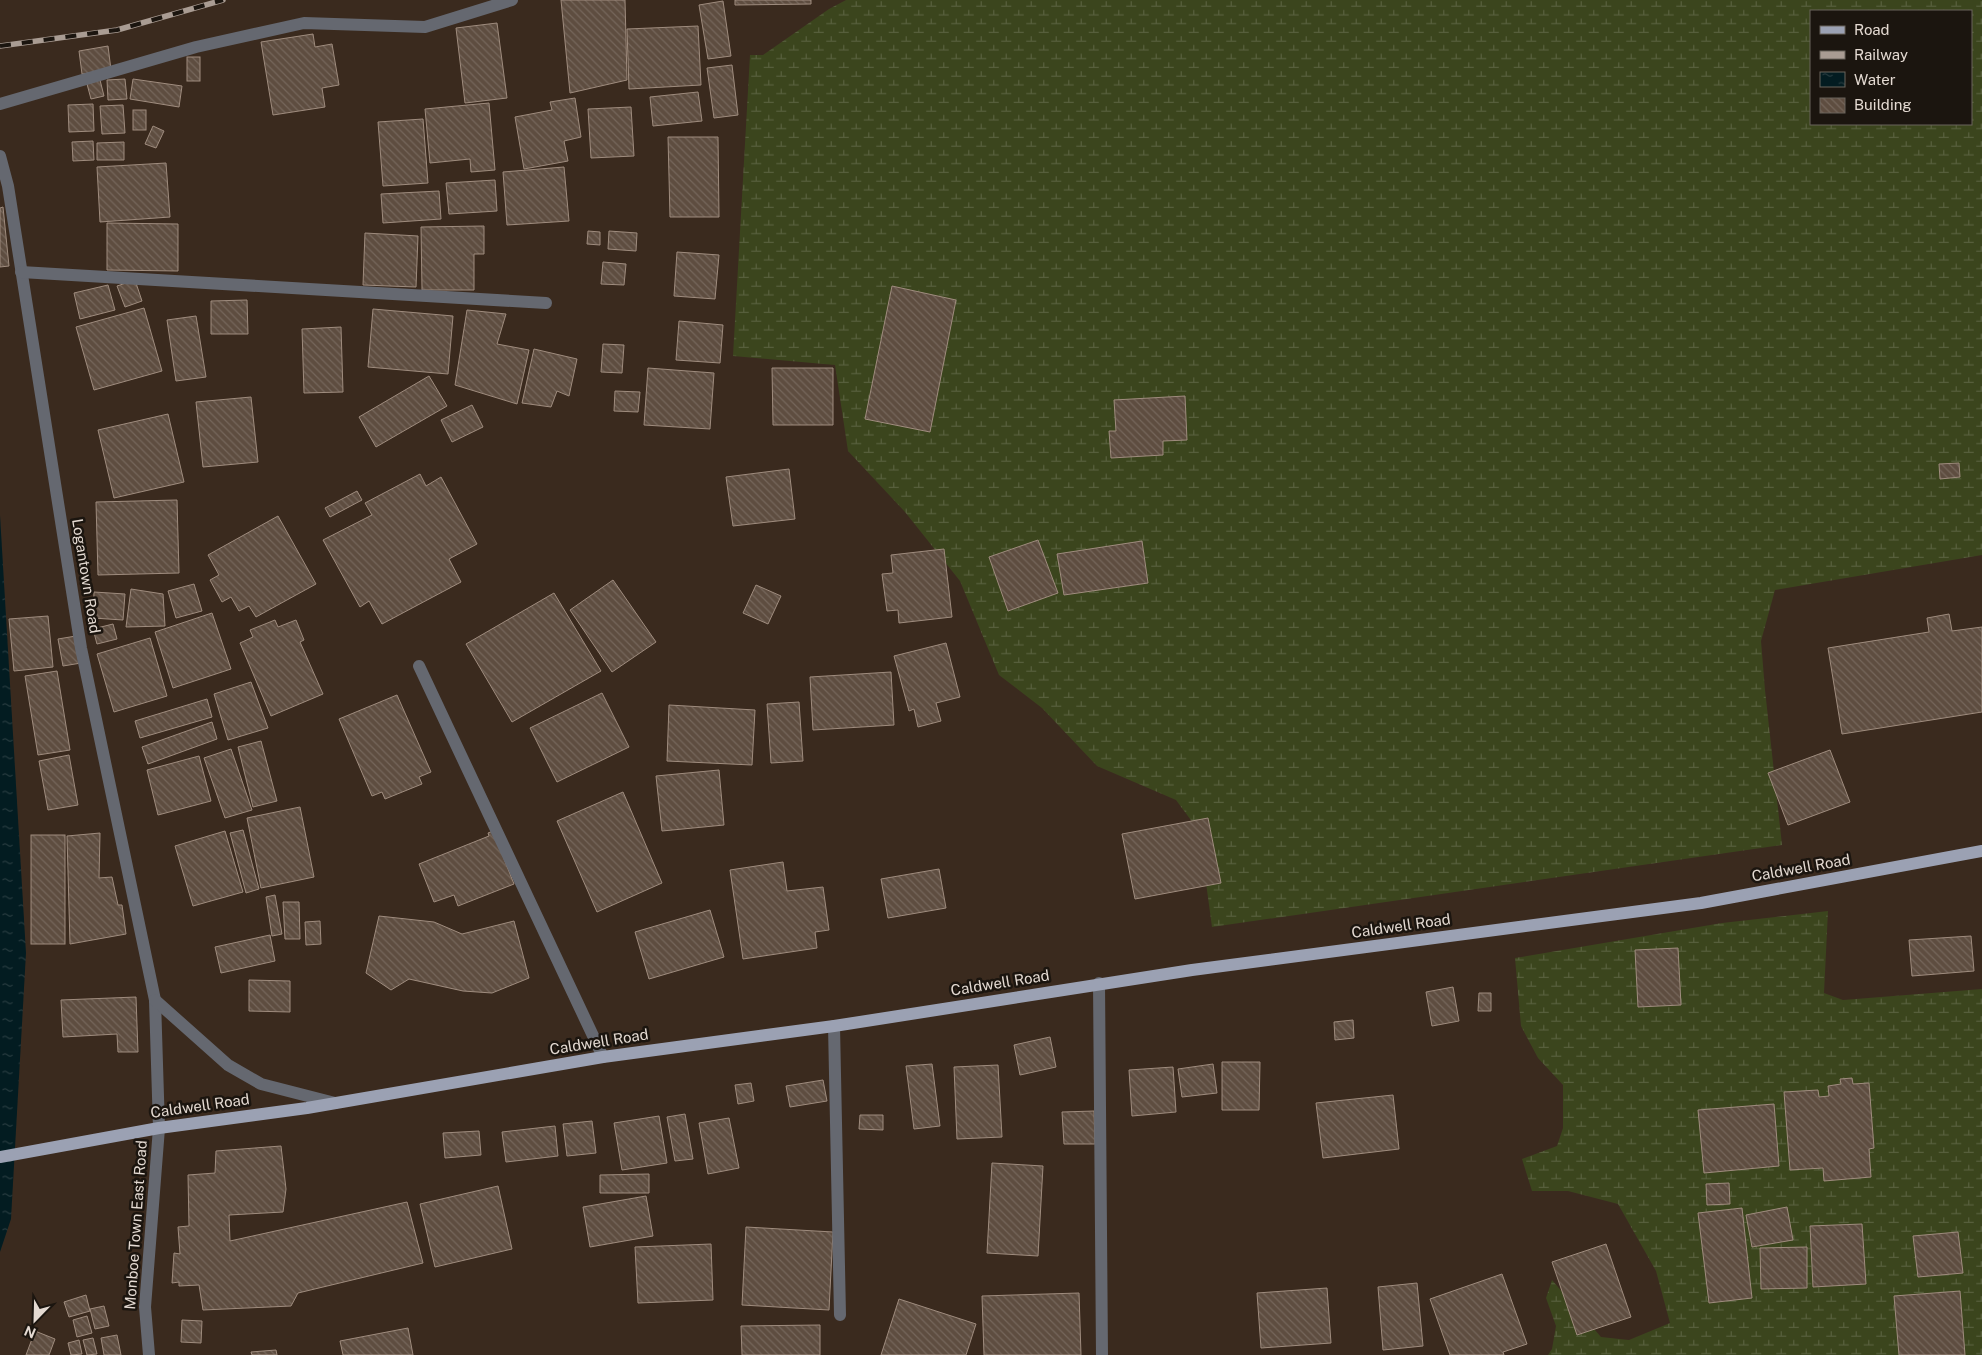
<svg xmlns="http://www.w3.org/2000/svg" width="1982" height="1355" font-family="'Public Sans',sans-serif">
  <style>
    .wetland { fill: url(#wetland-marsh); fill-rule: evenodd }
    .water { fill: url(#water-ripples) }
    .building { fill: url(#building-back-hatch); stroke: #9f8c7e }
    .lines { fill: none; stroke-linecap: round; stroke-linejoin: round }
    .minor { stroke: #656870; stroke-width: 12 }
    .major { stroke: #9ba1b3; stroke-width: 12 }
    .rail-casing { stroke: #a99c93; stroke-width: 5.5 }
    .rail { stroke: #1b150f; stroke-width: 4; stroke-dasharray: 11; stroke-linecap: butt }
    .labels { text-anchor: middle; stroke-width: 5; stroke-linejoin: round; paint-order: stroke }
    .street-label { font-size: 15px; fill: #e4dad2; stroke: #1b150f }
  </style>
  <defs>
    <pattern id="wetland-marsh" width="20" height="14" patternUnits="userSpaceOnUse" patternTransform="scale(1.25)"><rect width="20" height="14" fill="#3b451d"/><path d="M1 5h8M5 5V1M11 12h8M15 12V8" fill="none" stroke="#575f3d"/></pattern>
    <pattern id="water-ripples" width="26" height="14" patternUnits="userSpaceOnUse" patternTransform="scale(1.25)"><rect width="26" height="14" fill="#031c21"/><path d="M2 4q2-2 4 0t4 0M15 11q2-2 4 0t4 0" fill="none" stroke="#283c40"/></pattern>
    <pattern id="building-back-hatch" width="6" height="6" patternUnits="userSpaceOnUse" patternTransform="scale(1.25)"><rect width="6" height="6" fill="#5e4d40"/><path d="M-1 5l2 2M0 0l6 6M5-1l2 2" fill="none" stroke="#75665b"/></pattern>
  </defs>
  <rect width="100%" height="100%" fill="#3a2a1e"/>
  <g class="wetland">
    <path d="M846,0H1982V555L1775,590L1761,641L1765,690L1782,845L1212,927L1199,831L1176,800L1097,766L1042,708L999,675L960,581L905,512L848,451L835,365L733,356L750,55H763L829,9ZM1811,11H1971V124H1811Z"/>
    <path d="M1828,911L1824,993L1843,1000L1982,989V1355H1548L1552,1349L1556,1326L1546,1298L1552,1280L1601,1337L1629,1340L1670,1323L1656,1271L1618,1204L1568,1191H1532L1522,1159L1557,1146L1563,1128V1085L1538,1058L1521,1026L1515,958L1722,923Z"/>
  </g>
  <path class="water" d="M0,515L26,953L11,1219L0,1252Z"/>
  <g class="building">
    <path d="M561,0H625L627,80L570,93Z"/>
    <path d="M735,0H811V4L735,5Z"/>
    <path d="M723,1L731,56L708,59L699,5Z"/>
    <path d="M497,23L507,98L465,103L456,28Z"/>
    <path d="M698,26L701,85L629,89L627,29Z"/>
    <path d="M313,34L315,47L332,44L339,85L322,88L325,107L273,115L261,42Z"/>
    <path d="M108,46L111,70L82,74L79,51Z"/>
    <rect x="187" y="57" width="13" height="24"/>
    <path d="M732,65L738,115L714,118L707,68Z"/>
    <path d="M125,79L127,99L108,100L107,80Z"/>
    <path d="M133,79L182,86L179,107L130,99Z"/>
    <path d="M100,80L104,96L91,99L87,84Z"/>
    <path d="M698,92L702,121L653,126L650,97Z"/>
    <path d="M575,98L581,137L564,141L568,161L524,169L515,117L552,110L550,102Z"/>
    <path d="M489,103L495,170L471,172L470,159L430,163L425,109Z"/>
    <path d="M93,104L94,131L69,132L68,105Z"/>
    <path d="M123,105L125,133L102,134L100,106Z"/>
    <path d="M631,107L634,156L591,158L588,109Z"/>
    <rect x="133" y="110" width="13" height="20"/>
    <path d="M423,119L428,183L383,186L378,122Z"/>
    <path d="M153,126L164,131L156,148L145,144Z"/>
    <path d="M668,137H718L719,217H670Z"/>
    <path d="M93,141L94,160L73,161L72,142Z"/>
    <path d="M124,142V160H97V143Z"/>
    <path d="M166,163L170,217L100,222L97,167Z"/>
    <path d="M564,167L569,221L507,225L503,172Z"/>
    <path d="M495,180L497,211L449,214L446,183Z"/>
    <path d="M439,191L441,219L383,223L381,194Z"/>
    <path d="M3,207L9,266L0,267V208Z"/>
    <path d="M107,223L178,224V271L107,270Z"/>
    <path d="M484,226V254H474V290H422L421,227Z"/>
    <path d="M588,231L600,232V245L587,244Z"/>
    <path d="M609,231L637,233L636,251L608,249Z"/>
    <path d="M365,233L418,236L416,287L363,285Z"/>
    <path d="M677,252L719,255L715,299L674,296Z"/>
    <path d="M603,262L626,264L624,285L601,284Z"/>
    <path d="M135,280L142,301L125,307L117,286Z"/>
    <path d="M108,285L115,310L80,319L74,293Z"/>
    <path d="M892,286L956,300L930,432L865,419Z"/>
    <path d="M247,300L248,334H211V301Z"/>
    <path d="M144,308L162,371L94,390L76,327Z"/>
    <path d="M373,309L453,316L448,374L368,367Z"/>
    <path d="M467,310L506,314L497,344L529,350L517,404L455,385Z"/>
    <path d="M196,316L206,377L176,381L167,320Z"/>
    <path d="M679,321L723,325L720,363L676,360Z"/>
    <path d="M341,327L343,392L304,393L302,329Z"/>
    <path d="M603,344L624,345L622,373L601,372Z"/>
    <path d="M534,349L577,359L569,396L557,391L551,407L522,403Z"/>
    <path d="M648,368L714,373L710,429L644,425Z"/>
    <path d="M772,368H833V425H773Z"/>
    <path d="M429,376L447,406L376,447L359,417Z"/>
    <path d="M615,391L640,392L638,412L614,411Z"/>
    <path d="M1185,396L1187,440L1163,441V455L1111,458L1109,431H1116L1114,400Z"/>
    <path d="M251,397L258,462L203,467L196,402Z"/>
    <path d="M472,405L483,427L452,442L441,420Z"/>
    <path d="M168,414L184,482L114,498L98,430Z"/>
    <path d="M1959,463L1960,477L1940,479L1939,464Z"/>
    <path d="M789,469L795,519L733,526L726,477Z"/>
    <path d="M420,474L426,486L441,477L477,544L449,559L461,582L382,624L369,601L360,607L323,540L372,515L365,503Z"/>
    <path d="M357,491L362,500L330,517L325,508Z"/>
    <path d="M177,500L179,573L98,575L96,502Z"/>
    <path d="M278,516L316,584L256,617L249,606L239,611L231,597L222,602L210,580L219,575L208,555Z"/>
    <path d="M1038,540L1058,593L1008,611L989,557Z"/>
    <path d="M1142,541L1148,583L1064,595L1057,554Z"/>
    <path d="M944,549L952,617L899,623L898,610L887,611L882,574L893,573L891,555Z"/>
    <path d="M613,580L656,642L612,672L570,610Z"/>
    <path d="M194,584L202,611L176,618L168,591Z"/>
    <path d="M756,585L781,596L768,624L743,613Z"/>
    <path d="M131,589L163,594L165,626L126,627Z"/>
    <path d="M94,592L125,594L123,620L93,618Z"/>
    <path d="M554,593L601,671L512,722L466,644Z"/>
    <path d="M212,613L231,669L173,688L155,632Z"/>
    <path d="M1949,614L1952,631L1982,627V712L1842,734L1828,648L1929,632L1927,618Z"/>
    <path d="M48,616L53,667L14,671L9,619Z"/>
    <path d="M275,620L278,627L296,620L304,640L300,642L323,694L271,716L240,643L253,637L250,630Z"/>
    <path d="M113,624L117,639L97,644L93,629Z"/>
    <path d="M76,636L81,663L63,666L58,639Z"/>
    <path d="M150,638L167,696L114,712L97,654Z"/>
    <path d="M946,643L960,697L936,703L941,721L918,727L914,709L909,711L894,656Z"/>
    <path d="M57,671L70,750L38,755L25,676Z"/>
    <path d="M891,672L894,725L813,730L810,677Z"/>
    <path d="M251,682L268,728L228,740L214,694Z"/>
    <path d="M602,693L629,747L557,782L530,728Z"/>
    <path d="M397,695L431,772L419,777L422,784L385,799L382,792L372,796L339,719Z"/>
    <path d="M207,699L212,717L140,738L135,721Z"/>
    <path d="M799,702L803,761L771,763L767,704Z"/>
    <path d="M669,705L755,710L752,765L667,761Z"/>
    <path d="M212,722L217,739L148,764L142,747Z"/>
    <path d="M261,741L277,801L253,807L238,747Z"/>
    <path d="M231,749L252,810L225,818L204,758Z"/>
    <path d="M1830,750L1850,802L1788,825L1768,773Z"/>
    <path d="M69,755L78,805L48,810L39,761Z"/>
    <path d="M199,756L211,801L158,815L147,770Z"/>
    <path d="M719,770L724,825L662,831L656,776Z"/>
    <path d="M623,792L662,883L597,912L557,821Z"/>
    <path d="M300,807L314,877L261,888L247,818Z"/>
    <path d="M1208,818L1221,883L1135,899L1122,834Z"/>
    <path d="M243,830L259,889L246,893L230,833Z"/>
    <path d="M225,831L243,892L193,906L175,846Z"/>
    <path d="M493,831L514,884L458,906L454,895L434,902L419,864L489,836L488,833Z"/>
    <path d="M100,833L99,878L112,877L118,905H122L126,934L70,944L67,836Z"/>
    <rect x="31" y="835" width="34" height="109"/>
    <path d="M783,862L787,891L823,887L829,930L815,932L817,948L743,959L730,870Z"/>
    <path d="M939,869L946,908L888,918L881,879Z"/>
    <path d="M275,895L282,934L272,936L266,897Z"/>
    <path d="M283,902H299L300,939H285Z"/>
    <path d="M710,910L724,957L649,979L635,932Z"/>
    <path d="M379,916L434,922L462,934L514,921L529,978L492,993L463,991L409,979L391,990L366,973Z"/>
    <path d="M320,921L321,944L306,945L305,922Z"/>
    <path d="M270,935L275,961L221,973L215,947Z"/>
    <path d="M1971,936L1974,971L1912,976L1909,940Z"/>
    <path d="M1678,948L1681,1005L1638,1007L1635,950Z"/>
    <path d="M249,980L290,981V1012L249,1011Z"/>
    <path d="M1453,987L1459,1021L1432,1026L1426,992Z"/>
    <path d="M1479,993H1491V1011H1478Z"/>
    <path d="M136,997L138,1052H118L117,1034L63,1037L61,1000Z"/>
    <path d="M1353,1020L1354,1038L1335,1040L1334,1022Z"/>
    <path d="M1050,1037L1056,1067L1020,1075L1014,1045Z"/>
    <path d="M1222,1062H1260L1259,1110H1222Z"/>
    <path d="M932,1064L940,1126L914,1129L906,1066Z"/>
    <path d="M1213,1064L1217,1093L1182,1097L1178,1069Z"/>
    <path d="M998,1065L1002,1137L957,1139L954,1067Z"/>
    <path d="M1173,1067L1176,1112L1132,1116L1129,1070Z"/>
    <path d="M1852,1078L1853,1084L1869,1083L1874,1148L1869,1149L1871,1177L1824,1181L1823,1168L1790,1170L1784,1092L1818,1090L1819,1097L1829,1096L1828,1086L1841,1084L1840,1079Z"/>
    <path d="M823,1080L827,1101L790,1107L786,1086Z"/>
    <path d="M751,1083L754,1101L738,1104L735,1085Z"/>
    <path d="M1393,1095L1399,1149L1323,1158L1316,1103Z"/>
    <path d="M1774,1104L1779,1166L1704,1173L1698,1110Z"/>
    <path d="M1094,1111L1095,1144H1064L1062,1112Z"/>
    <path d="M685,1114L693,1159L675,1161L667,1117Z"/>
    <path d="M860,1115H883V1130L859,1129Z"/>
    <path d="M659,1116L667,1163L622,1170L614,1123Z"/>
    <path d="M729,1118L739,1168L708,1174L699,1123Z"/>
    <path d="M592,1121L596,1153L567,1156L563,1124Z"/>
    <path d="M555,1126L558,1156L506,1162L502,1132Z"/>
    <path d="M479,1131L481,1155L445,1158L443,1133Z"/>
    <path d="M281,1146L286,1189L283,1212L229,1215L230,1241L407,1202L423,1263L298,1293L291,1306L203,1310L199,1285L179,1286V1282L172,1283L174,1253L180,1254L178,1227L189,1226L188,1175L215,1173L216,1151Z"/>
    <path d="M992,1163L1043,1166L1038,1256L987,1253Z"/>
    <path d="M649,1174V1193H600V1175Z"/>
    <path d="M1729,1183L1730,1204L1707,1205L1706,1184Z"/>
    <path d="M498,1186L512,1249L435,1267L420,1204Z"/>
    <path d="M646,1196L653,1236L590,1247L583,1207Z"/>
    <path d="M1787,1207L1793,1240L1752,1247L1746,1215Z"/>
    <path d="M1742,1208L1752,1298L1709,1303L1698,1213Z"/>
    <path d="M1862,1224L1866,1284L1813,1287L1810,1226Z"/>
    <path d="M746,1227L833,1232L829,1310L742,1305Z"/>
    <path d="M1958,1232L1963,1273L1918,1277L1913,1236Z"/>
    <path d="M711,1244L713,1300L638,1303L635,1247Z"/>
    <path d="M1606,1244L1631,1317L1577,1335L1552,1262Z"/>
    <path d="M1807,1247V1288L1761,1289L1760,1248Z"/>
    <path d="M1502,1274L1527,1344L1503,1352L1504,1355H1450L1430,1299Z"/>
    <path d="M1417,1283L1423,1346L1383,1350L1378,1287Z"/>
    <path d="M1327,1288L1331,1343L1261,1348L1257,1293Z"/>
    <path d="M1960,1291L1965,1355H1899L1894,1296Z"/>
    <path d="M1079,1293L1081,1355H984L982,1296Z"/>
    <path d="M86,1295L90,1311L69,1317L64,1302Z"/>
    <path d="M899,1299L976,1324L966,1355H881Z"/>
    <path d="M104,1306L109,1326L95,1329L90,1309Z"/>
    <path d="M87,1316L92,1333L77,1337L73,1320Z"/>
    <path d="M182,1320L202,1321L201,1343L181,1342Z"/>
    <path d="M820,1325V1355H742L741,1326Z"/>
    <path d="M408,1328L413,1355H343L340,1341Z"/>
    <path d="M35,1331L55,1339L49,1355H26Z"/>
    <path d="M117,1335L121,1355H104L101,1338Z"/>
    <path d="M93,1338L97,1354L87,1355L83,1340Z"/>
    <path d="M79,1340L82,1354L71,1355L68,1343Z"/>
    <path d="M276,1350L277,1355H252L251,1352Z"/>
  </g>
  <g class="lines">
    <g class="minor">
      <path d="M0,104L196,47L304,23L425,27L512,0"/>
      <path d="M0,156L8,186L81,648L155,1000L159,1128L145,1307L149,1355"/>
      <path d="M21,272L546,303"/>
      <path d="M419,666L603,1057"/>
      <path d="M1099,983L1102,1355"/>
      <path d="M155,1000L228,1065L261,1084L335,1103"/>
      <path d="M834,1026L840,1315"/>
    </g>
    <path class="major" d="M0,1157L159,1128L307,1108L603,1057L834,1026L1192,970L1701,903L1982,851"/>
    <g class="rail-casing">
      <path id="rail" d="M0,46L117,30L223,0"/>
    </g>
    <use href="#rail" class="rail"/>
  </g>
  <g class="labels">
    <g class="street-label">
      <text transform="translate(86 576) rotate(81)" y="5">Logantown Road</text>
      <text transform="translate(1801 868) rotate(-10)" y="5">Caldwell Road</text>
      <text transform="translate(1401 926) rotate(-8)" y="5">Caldwell Road</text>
      <text transform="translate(1000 983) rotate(-9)" y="5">Caldwell Road</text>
      <text transform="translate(599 1042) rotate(-9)" y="5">Caldwell Road</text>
      <text transform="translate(200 1106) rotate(-8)" y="5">Caldwell Road</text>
      <text transform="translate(136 1225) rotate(-86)" y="5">Monboe Town East Road</text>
    </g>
  </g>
  <rect x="1810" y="10" width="162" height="115" fill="#1b150f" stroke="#6b645d"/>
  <rect x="1820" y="26" width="25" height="8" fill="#9ba1b3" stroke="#6b645d"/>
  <text x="1854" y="35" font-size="15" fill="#e4dad2">Road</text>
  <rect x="1820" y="51" width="25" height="8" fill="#a99c93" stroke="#6b645d"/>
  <text x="1854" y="60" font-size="15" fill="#e4dad2">Railway</text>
  <rect x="1820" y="72" width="25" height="15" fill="url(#water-ripples)" stroke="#6b645d"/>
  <text x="1854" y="85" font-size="15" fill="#e4dad2">Water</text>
  <rect x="1820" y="98" width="25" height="15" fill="url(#building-back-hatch)" stroke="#6b645d"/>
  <text x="1854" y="110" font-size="15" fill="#e4dad2">Building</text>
  <g transform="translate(35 1320) rotate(203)" stroke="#1b150f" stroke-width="4" paint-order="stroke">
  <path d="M0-4L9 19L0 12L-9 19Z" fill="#e4dad2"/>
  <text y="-8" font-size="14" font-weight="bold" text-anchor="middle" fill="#e4dad2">N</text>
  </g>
</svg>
